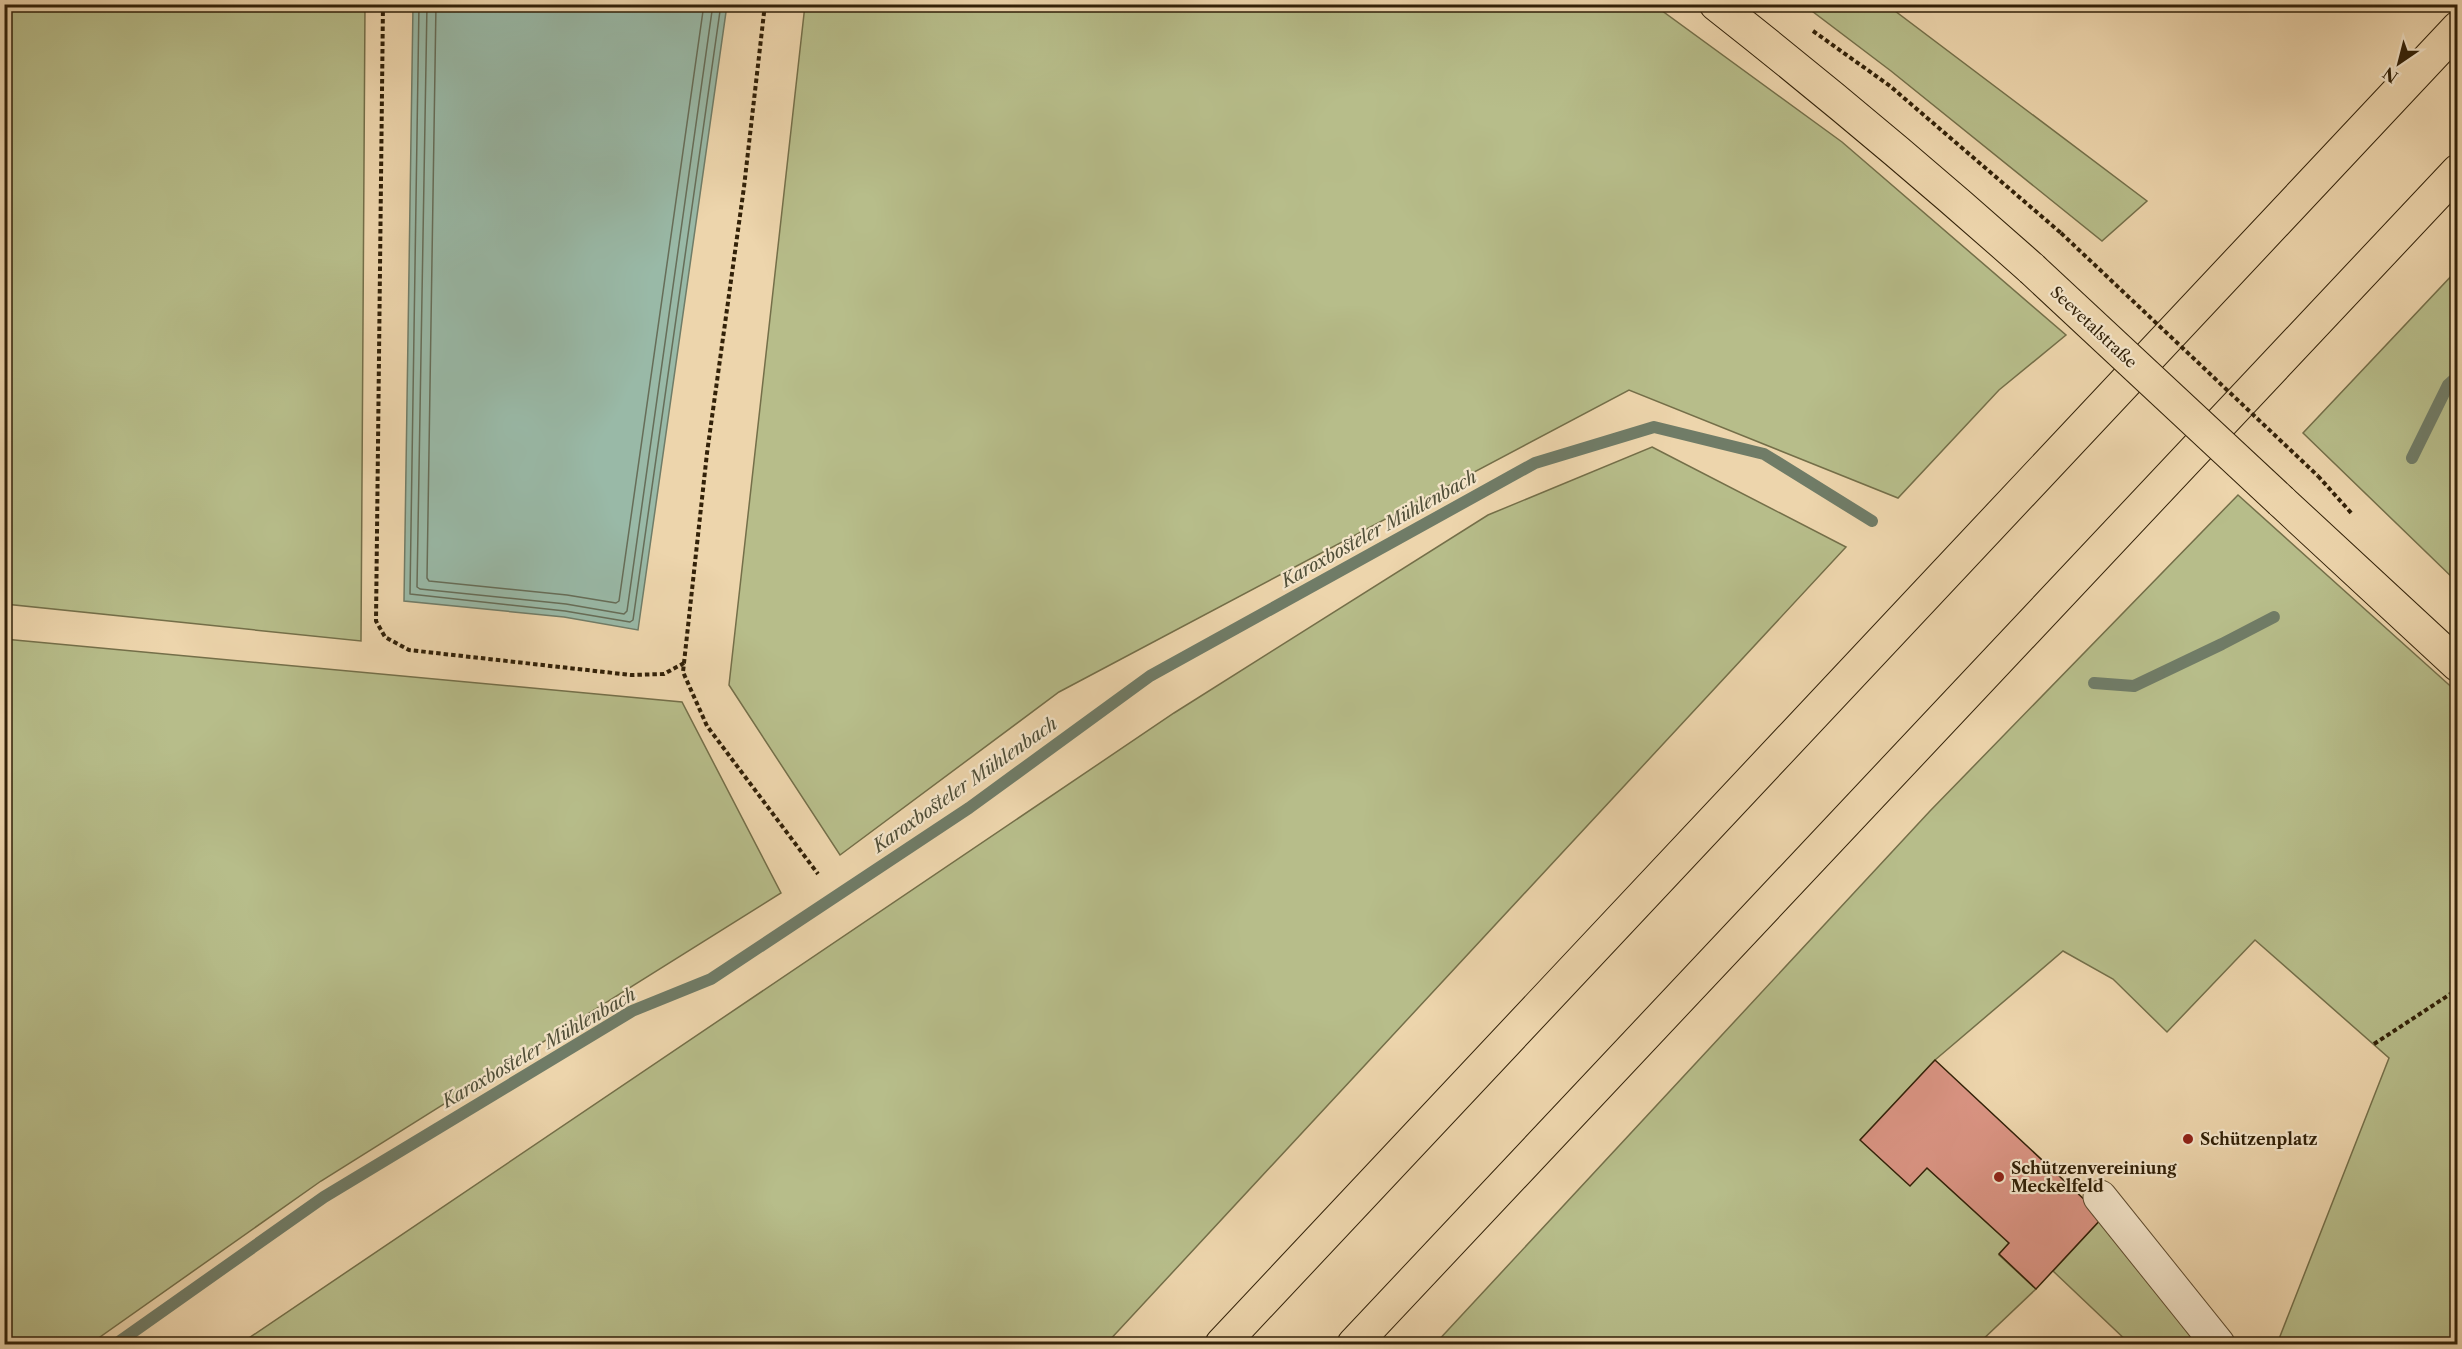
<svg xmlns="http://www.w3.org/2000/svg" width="2462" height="1349" font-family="'Libre Caslon Text',serif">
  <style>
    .green { fill: #b7bd8a; stroke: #746f49; stroke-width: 1.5 }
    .water { fill: #99b9a7; stroke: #707c67; stroke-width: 1.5 }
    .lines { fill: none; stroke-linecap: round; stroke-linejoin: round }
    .shore { stroke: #666d58; stroke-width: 1.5 }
    .stream { stroke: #707c67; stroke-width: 12 }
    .building { fill: #da9483; stroke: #322108; stroke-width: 1.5 }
    .minor-casing { stroke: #614e31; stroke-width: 35 }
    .major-casing { stroke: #322108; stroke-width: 35 }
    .highway-casing { stroke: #322108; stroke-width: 35 }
    .path { stroke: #322108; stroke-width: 4; stroke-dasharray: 4.5 3; stroke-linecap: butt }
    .minor { stroke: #f3e4c9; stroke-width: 33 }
    .major { stroke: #edd5ac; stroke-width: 33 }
    .highway { stroke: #edd5ac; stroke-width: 33 }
    .major-bridge-casing { stroke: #322108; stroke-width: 35; stroke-linecap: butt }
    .path-bridge { stroke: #322108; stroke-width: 4; stroke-dasharray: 4.5 3; stroke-linecap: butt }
    .major-bridge { stroke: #edd5ac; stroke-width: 33 }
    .poi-dot { fill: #8f2418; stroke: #f3e4c9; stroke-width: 2 }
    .labels { text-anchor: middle; stroke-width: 4.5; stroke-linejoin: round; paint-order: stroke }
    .street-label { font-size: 16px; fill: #322108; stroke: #f3e4c9 }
    .poi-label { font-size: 16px; font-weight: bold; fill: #322108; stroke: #f3e4c9; text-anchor: start }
    .water-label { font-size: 18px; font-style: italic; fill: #514f38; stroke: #f3e4c9 }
  </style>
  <rect width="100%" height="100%" fill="#edd5ac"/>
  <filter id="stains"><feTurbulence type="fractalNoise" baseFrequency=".00333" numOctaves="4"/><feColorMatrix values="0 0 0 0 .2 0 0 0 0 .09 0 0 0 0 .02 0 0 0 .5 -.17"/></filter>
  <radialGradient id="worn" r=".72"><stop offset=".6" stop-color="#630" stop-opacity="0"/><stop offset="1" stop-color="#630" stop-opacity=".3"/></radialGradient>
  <g class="green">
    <path d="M5,4L365,5L361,641L5,604Z"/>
    <path d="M805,5H1654L1842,142L2066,335L1999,390L1898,498L1629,390L1059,692L840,855L729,685Z"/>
    <path d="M1804,5H1887L2147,201L2102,241L1891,71Z"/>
    <path d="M2457,270V582L2303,433Z"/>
    <path d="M1652,447L1846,547L1106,1344H240L1174,713L1488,515Z"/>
    <path d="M2238,495L2457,692V1344H2277L2389,1058L2255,940L2167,1032L2113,979L2063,951L1935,1060L1861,1139L1927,1168L2009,1243L1999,1255L2036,1289L1978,1344H1435L1930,811Z"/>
    <path d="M4,639L682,702L781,893L321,1181L90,1344H5Z"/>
    <path d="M2103,1217L2116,1234L2196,1344H2130L2053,1271Z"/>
  </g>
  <path class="water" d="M413,5H727L638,630L564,617L404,601Z"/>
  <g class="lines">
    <g class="shore">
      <path d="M419,4L410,594L565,611L630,622L633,620L721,4"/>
      <path d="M427,4L417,587L420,589L566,604L624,614L627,611L713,4"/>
      <path d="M436,4L427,578L429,581L567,595L616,603L619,601L704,4"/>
    </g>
    <g class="stream">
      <path d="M2412,458L2448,385L2458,376"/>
      <path d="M2094,683L2134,686L2222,644L2274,617"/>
      <path d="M116,1344L324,1197L632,1011L711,979L969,808L1150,676L1535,463L1654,427L1764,454L1872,521"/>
    </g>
  </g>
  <path class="building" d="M1935,1060L2103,1217L2036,1289L1999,1254L2009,1243L1927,1168L1910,1186L1860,1140Z"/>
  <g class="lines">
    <g class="minor-casing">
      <path id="minor" d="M2100,1197L2218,1344"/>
    </g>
    <g class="major-casing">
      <g id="major">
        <path d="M1716,4C1824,89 1929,177 2032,269"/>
        <path d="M2281,501L2458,665"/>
      </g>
    </g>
    <g class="highway-casing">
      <g id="highway">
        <path d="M1222,1344L2458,28"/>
        <path d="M1354,1344L2458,171"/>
      </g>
    </g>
    <g class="path">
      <path d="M383,4L376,621L385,637L409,650L631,675L664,674L684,663"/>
      <path d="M765,4L744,187L707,453L683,672L707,726L818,874"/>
      <path d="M1813,31L1890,86L2061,233"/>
      <path d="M2318,476L2353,515"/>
      <path d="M2374,1044L2458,989"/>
    </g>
    <use href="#minor" class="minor"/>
    <use href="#major" class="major"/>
    <use href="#highway" class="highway"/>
    <g class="major-bridge-casing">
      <path id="major-bridge" d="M2032,269L2281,501"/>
    </g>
    <path class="path-bridge" d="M2061,233L2318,476"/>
    <use href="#major-bridge" class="major-bridge"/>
  </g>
  <g class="poi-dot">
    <circle cx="2188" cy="1139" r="6"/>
    <circle cx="1999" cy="1177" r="6"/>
  </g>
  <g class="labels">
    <g class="street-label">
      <text transform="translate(2094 327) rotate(43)" y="6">Seevetalstraße</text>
    </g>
    <g class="poi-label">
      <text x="2200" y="1145">Schützenplatz</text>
      <text x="2011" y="1174">Schützenvereiniung<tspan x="2011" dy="18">Meckelfeld</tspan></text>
    </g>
    <g class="water-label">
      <text transform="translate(1379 529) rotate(-29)" y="6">Karoxbosteler Mühlenbach</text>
      <text transform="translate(965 785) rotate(-35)" y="6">Karoxbosteler Mühlenbach</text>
      <text transform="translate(539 1048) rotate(-30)" y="6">Karoxbosteler Mühlenbach</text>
    </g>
  </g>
  <rect width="2462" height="1349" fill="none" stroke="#edd5ac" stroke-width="24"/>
  <rect x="6" y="6" width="2450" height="1337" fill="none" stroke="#322108" stroke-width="3"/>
  <rect x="12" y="12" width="2438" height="1325" fill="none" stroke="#322108" stroke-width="1.5"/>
  <g transform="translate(2399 63) rotate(215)" stroke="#f3e4c9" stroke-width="4.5" paint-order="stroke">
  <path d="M0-4.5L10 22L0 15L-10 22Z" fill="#322108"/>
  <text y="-9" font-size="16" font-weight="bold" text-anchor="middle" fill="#322108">N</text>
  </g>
  <rect width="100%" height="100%" filter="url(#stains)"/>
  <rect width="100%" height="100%" fill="url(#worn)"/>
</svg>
